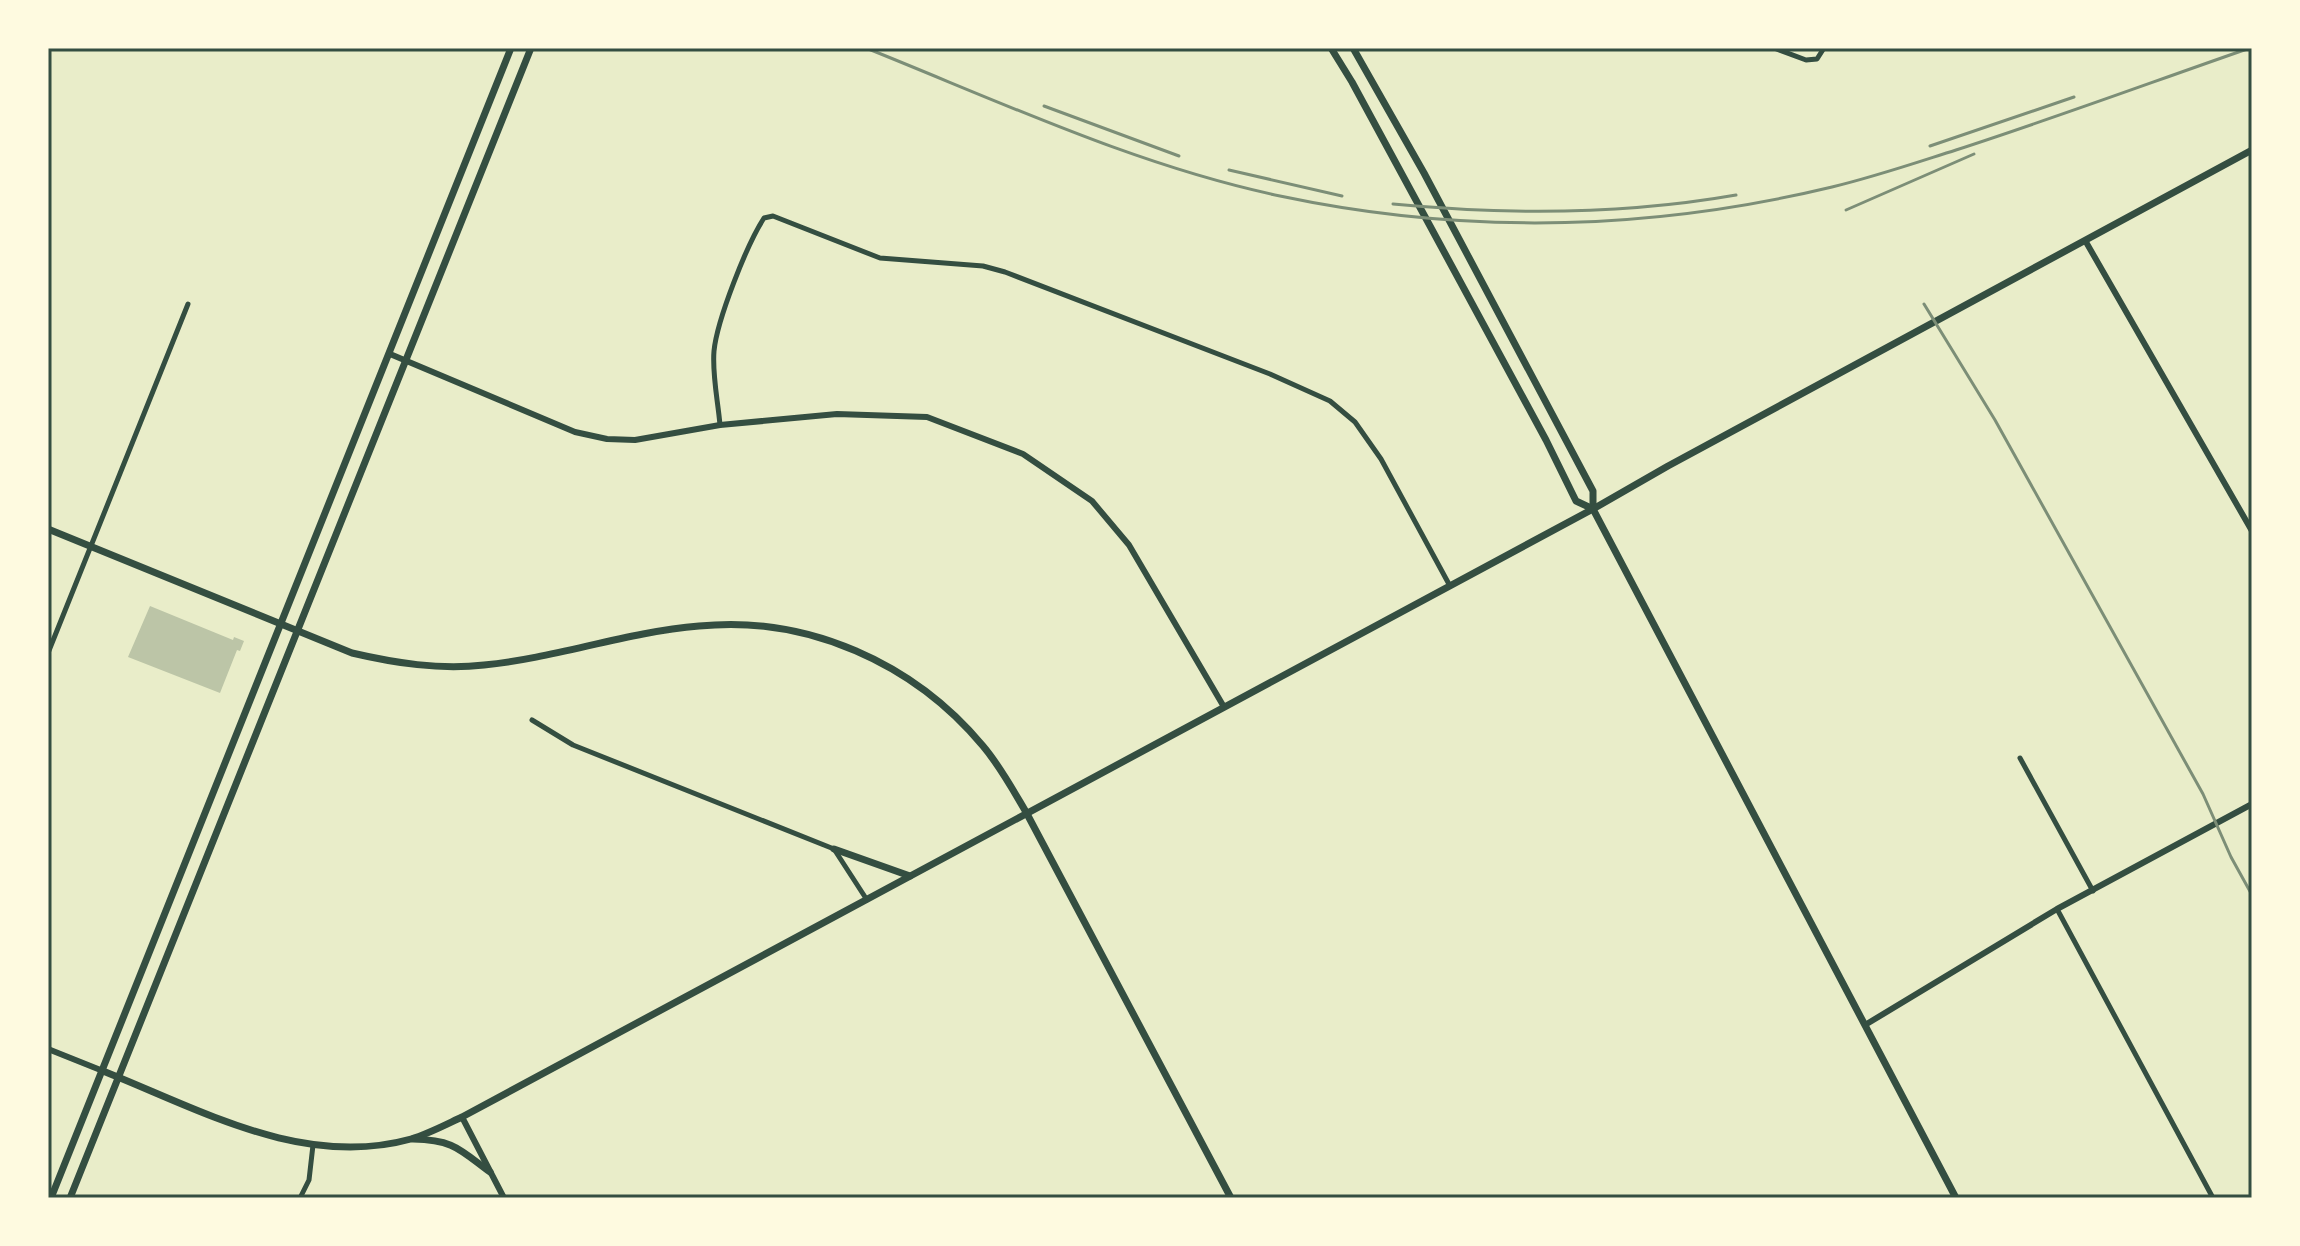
<svg xmlns="http://www.w3.org/2000/svg" width="2300" height="1246" font-family="'Open Sans',sans-serif">
  <style>
    .building { fill: #bcc5a7 }
    .lines { fill: none; stroke-linecap: round; stroke-linejoin: round }
    .minor { stroke: #344e41; stroke-width: 5 }
    .tertiary { stroke: #344e41; stroke-width: 6 }
    .secondary { stroke: #344e41; stroke-width: 7 }
    .primary { stroke: #344e41; stroke-width: 7 }
    .rail { stroke: #7c8e77; stroke-width: 3 }
    .neatline { fill: none; stroke: #344e41; stroke-width: 3 }
  </style>
  <rect width="100%" height="100%" fill="#e9edc9"/>
  <path class="building" d="M150,606L233,640L234,637L244,641L240,651L237,650L220,693L128,657Z"/>
  <g class="lines">
    <g class="minor">
      <path d="M1774,48L1806,60L1817,59L1824,48"/>
      <path d="M720,425C718,401 712,375 714,351C717,320 747,244 764,218L773,216L880,258L983,266L1005,272L1270,374L1330,401L1355,422L1381,459L1450,586"/>
      <path d="M48,653L188,304"/>
      <path d="M532,720L573,745L834,849L867,900"/>
      <path d="M2020,758L2093,891"/>
      <path d="M2057,909L2213,1198"/>
      <path d="M300,1198L309,1180L313,1145"/>
    </g>
    <g class="tertiary">
      <path d="M2086,242L2252,531"/>
      <path d="M390,354L575,432L607,439L635,440L720,425L837,414L927,417L1023,454L1092,501L1129,545L1224,707"/>
      <path d="M1865,1025L2057,909L2252,804"/>
      <path d="M48,1049L103,1071"/>
      <path d="M462,1117L504,1198"/>
    </g>
    <g class="secondary">
      <path d="M1331,48L1352,82L1546,440L1576,501L1593,509"/>
      <path d="M1353,48L1424,173L1593,491V509L1956,1198"/>
      <path d="M48,529L352,653C395,663 439,670 484,665C556,658 626,632 699,626C807,615 914,663 983,746C1000,766 1013,790 1026,812L1231,1198"/>
      <path d="M834,849L910,876"/>
      <path d="M103,1071C199,1109 303,1169 411,1139C428,1134 445,1125 462,1117L1593,509L1668,466L2252,150"/>
      <path d="M413,1139C454,1140 459,1149 490,1172"/>
    </g>
    <g class="primary">
      <path d="M51,1198L511,48"/>
      <path d="M70,1198L531,48"/>
    </g>
    <g class="rail">
      <path d="M866,48C1001,102 1137,166 1280,196C1464,235 1649,231 1832,187C1874,177 1915,163 1956,150C2055,118 2152,82 2250,48"/>
      <path d="M1044,106L1179,156"/>
      <path d="M1930,146L2074,97"/>
      <path d="M1229,170L1342,196"/>
      <path d="M1393,204C1508,215 1622,215 1736,195"/>
      <path d="M1846,210L1974,154"/>
      <path d="M1924,304L1995,420L2203,794L2231,857L2252,895"/>
    </g>
  </g>
  <rect width="2300" height="1246" fill="none" stroke="#fefae0" stroke-width="100"/>
  <rect x="50" y="50" width="2200" height="1146" class="neatline"/>
</svg>
